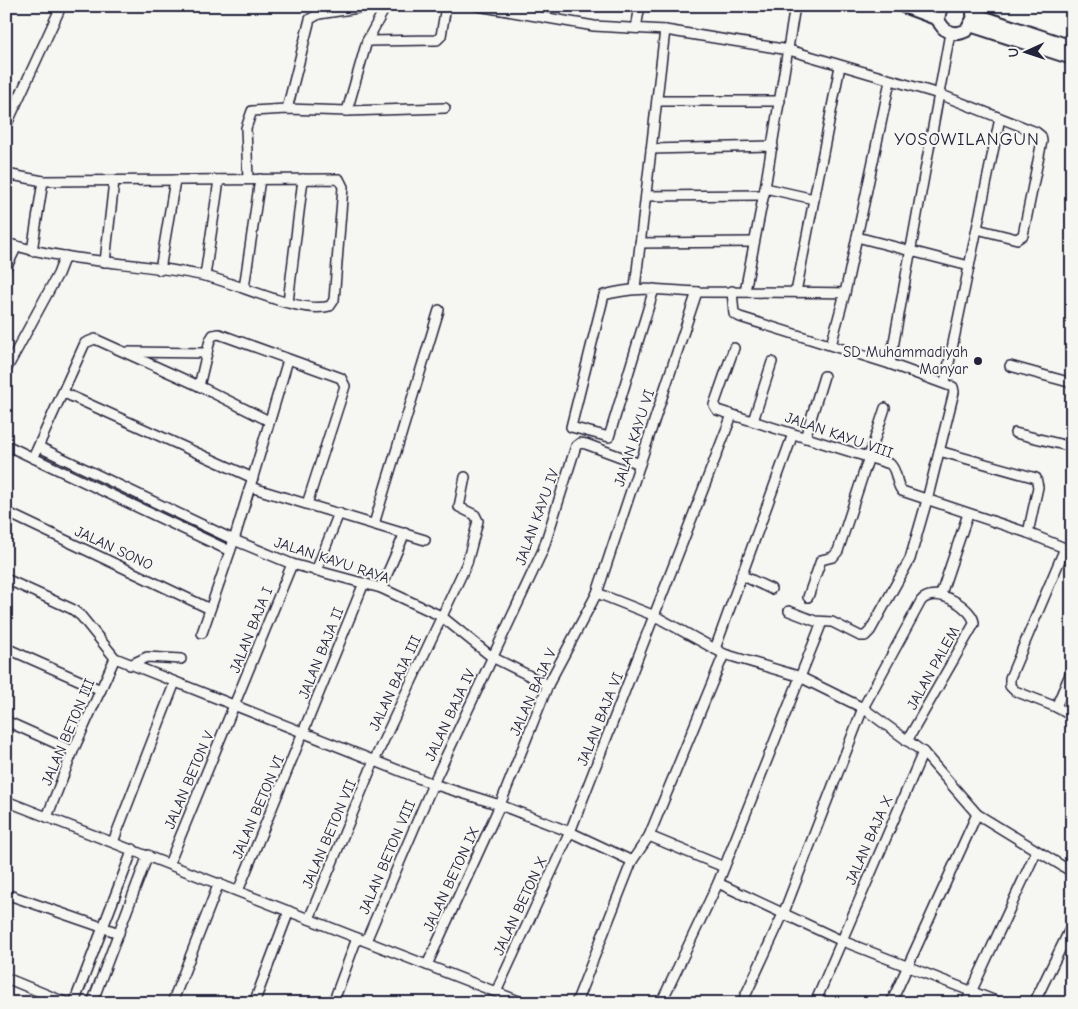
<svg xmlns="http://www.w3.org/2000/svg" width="1078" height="1009" font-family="'Comic Neue',sans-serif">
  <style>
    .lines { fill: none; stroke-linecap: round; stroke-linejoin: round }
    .street-casing { stroke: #22223b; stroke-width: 12 }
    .secondary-casing { stroke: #22223b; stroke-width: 16 }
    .street { stroke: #f6f6f2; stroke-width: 9 }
    .secondary { stroke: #f6f6f2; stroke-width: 12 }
    .poi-dot { fill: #22223b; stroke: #f6f6f2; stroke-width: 2 }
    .labels { text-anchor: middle; stroke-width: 4; stroke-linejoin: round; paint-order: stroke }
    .poi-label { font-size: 15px; fill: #22223b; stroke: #f6f6f2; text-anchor: end }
    .street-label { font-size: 15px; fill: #22223b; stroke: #f6f6f2 }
    .quarter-label { font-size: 18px; letter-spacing: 1px; fill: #22223b; stroke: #f6f6f2 }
  </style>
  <rect width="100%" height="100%" fill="#f6f6f2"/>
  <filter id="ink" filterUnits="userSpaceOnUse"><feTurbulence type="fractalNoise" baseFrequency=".02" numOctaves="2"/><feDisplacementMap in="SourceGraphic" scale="10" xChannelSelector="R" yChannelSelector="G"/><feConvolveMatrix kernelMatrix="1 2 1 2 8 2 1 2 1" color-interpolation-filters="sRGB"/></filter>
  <g filter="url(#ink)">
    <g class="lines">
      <g class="street-casing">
        <g id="street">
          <path d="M478,6L594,26L665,30L789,50L939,94L1036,132L1041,136L1042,141L1023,235L1017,239L977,229"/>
          <path d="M636,28L640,6"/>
          <path d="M367,41L437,40L441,36L446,6"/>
          <path d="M657,101H780"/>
          <path d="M287,109L310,19L319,14L371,6"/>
          <path d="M347,111L367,41L386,6"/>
          <path d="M6,126L59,11"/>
          <path d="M651,149L773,146"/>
          <path d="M6,174L43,181L339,179L343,187L334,300L330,306C299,315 238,283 205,276C140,262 71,263 6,243"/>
          <path d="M248,179L246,128L252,111L287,109L347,111L445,108"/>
          <path d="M765,188L814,199"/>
          <path d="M646,196L764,195"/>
          <path d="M857,237L969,266"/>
          <path d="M640,243L754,242"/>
          <path d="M32,251L43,181"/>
          <path d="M105,262L114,181"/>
          <path d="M6,268L17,246"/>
          <path d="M160,270L175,180"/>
          <path d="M205,276L219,180"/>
          <path d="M244,288L260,179"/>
          <path d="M635,288L665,30"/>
          <path d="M654,289L609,437L571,427L604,295C640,285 663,291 699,292C748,292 796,292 845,293"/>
          <path d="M732,291L734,314L740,317L890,364L953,387L954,392L927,500L910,559L870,631L865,636H860L832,622L815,621L789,611"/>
          <path d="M745,291L765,188L795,6"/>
          <path d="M796,292L840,66"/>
          <path d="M288,302L303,179"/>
          <path d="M831,345L845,293L890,81"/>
          <path d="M734,348L714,405L717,410L890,464C898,471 895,483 902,491L1028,533L1072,551"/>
          <path d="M127,352L207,353"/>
          <path d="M890,364L950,33"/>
          <path d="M1010,366L1072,383"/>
          <path d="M6,370L58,274L65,256"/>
          <path d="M945,382L1000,118"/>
          <path d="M199,386L210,340L213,335L219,334L341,378L345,386L307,504"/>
          <path d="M64,393L253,478"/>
          <path d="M753,421L772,362"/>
          <path d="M1015,433L1072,447"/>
          <path d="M805,438L824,376"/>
          <path d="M6,445L230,551"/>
          <path d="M39,447L234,540L292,564L381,588L441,616L492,657L548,685"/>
          <path d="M939,451L1036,478L1038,487L1028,533"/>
          <path d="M33,458L85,343L95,339L199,386L269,421"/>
          <path d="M250,487L425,540"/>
          <path d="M6,512L210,609"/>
          <path d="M374,524L439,310"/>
          <path d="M1065,548L1010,678V686L1015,691L1056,707L1072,716"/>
          <path d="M316,571L339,513"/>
          <path d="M741,575L771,589"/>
          <path d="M6,579L72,609L81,616L115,658L433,784L500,805L570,832L632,861"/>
          <path d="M381,588L405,533"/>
          <path d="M597,593L655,616L724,654L798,676L863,708L923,752L977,814L1072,872"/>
          <path d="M941,594L968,514"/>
          <path d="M808,597L821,560L833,557L838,551L885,408"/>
          <path d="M202,633L234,540L288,360"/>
          <path d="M6,648L101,690"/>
          <path d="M715,649L793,434"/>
          <path d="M130,665L147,657L181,659"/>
          <path d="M1056,707L1072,670"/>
          <path d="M6,721L73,751"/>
          <path d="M6,801L524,1003"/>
          <path d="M47,817L73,751L115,658"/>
          <path d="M649,836L724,867"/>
          <path d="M113,842L175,682"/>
          <path d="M169,864L292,564"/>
          <path d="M718,883L840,940L1001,1003"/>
          <path d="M238,891L364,583"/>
          <path d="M6,894L119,933"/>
          <path d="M309,919L374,761L467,563L478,521L475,515L459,507L465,477"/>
          <path d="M366,941L433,784L543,550L576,446L580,443L586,444L640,464"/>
          <path d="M427,965L500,805L548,685L597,593L697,292"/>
          <path d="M6,978L67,1003"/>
          <path d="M496,992L570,832L732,415"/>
          <path d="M74,1003L133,849"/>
          <path d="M92,1003L148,855"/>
          <path d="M172,1003L219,883"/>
          <path d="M254,1003L289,911"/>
          <path d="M333,1003L357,938"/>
          <path d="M576,1003L632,861L649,836L724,654"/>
          <path d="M661,1003L718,883L822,622"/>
          <path d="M742,1003L784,912L863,708L921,601C936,584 975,609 974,624L907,741"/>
          <path d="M815,1003L923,752"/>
          <path d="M891,1003L977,814"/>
          <path d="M966,1003L1036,852"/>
          <path d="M1034,1003L1072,925"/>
        </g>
      </g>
      <g class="secondary-casing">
        <g id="secondary">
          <path d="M903,6L938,19"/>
          <path d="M941,6L938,19C943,32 954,37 967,30L973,19"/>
          <path d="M973,14L1072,47"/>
          <path d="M970,25L1072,58"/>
        </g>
      </g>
      <use href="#street" class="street"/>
      <use href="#secondary" class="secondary"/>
    </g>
  </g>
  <circle class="poi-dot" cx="978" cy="361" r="5"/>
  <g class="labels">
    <g class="poi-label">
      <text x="968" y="357">SD Muhammadiyah<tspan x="968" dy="17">Manyar</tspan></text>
    </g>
    <g class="street-label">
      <text transform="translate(839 435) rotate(19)" y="5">JALAN KAYU VIII</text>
      <text transform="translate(634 438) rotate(-72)" y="5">JALAN KAYU VI</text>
      <text transform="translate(537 517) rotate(-70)" y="5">JALAN KAYU IV</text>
      <text transform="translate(114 548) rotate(25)" y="5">JALAN SONO</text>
      <text transform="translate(332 560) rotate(18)" y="5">JALAN KAYU RAYA</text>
      <text transform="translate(251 630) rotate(-68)" y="5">JALAN BAJA I</text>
      <text transform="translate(321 653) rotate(-68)" y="5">JALAN BAJA II</text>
      <text transform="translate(933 668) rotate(-61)" y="5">JALAN PALEM</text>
      <text transform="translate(395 683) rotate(-65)" y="5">JALAN BAJA III</text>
      <text transform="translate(533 692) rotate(-66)" y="5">JALAN BAJA V</text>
      <text transform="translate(450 715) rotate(-65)" y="5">JALAN BAJA IV</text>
      <text transform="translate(600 719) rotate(-68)" y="5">JALAN BAJA VI</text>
      <text transform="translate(68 732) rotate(-67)" y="5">JALAN BETON III</text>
      <text transform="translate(189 780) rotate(-67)" y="5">JALAN BETON V</text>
      <text transform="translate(258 807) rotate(-67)" y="5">JALAN BETON VI</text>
      <text transform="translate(329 834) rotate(-67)" y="5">JALAN BETON VII</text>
      <text transform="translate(869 840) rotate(-66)" y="5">JALAN BAJA X</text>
      <text transform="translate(387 857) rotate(-67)" y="5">JALAN BETON VIII</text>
      <text transform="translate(451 879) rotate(-65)" y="5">JALAN BETON IX</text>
      <text transform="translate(520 906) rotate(-65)" y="5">JALAN BETON X</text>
    </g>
    <g class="quarter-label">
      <text x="967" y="145">YOSOWILANGUN</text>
    </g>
  </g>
  <rect width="1078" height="1009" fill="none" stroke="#f6f6f2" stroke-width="25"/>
  <rect x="12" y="12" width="1053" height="984" fill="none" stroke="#22223b" stroke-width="2" filter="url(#ink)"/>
  <g transform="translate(1026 52) rotate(267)" stroke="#f6f6f2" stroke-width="4" paint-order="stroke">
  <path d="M0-4L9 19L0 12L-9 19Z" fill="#22223b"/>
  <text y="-8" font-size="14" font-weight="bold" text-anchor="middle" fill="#22223b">U</text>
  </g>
</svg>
